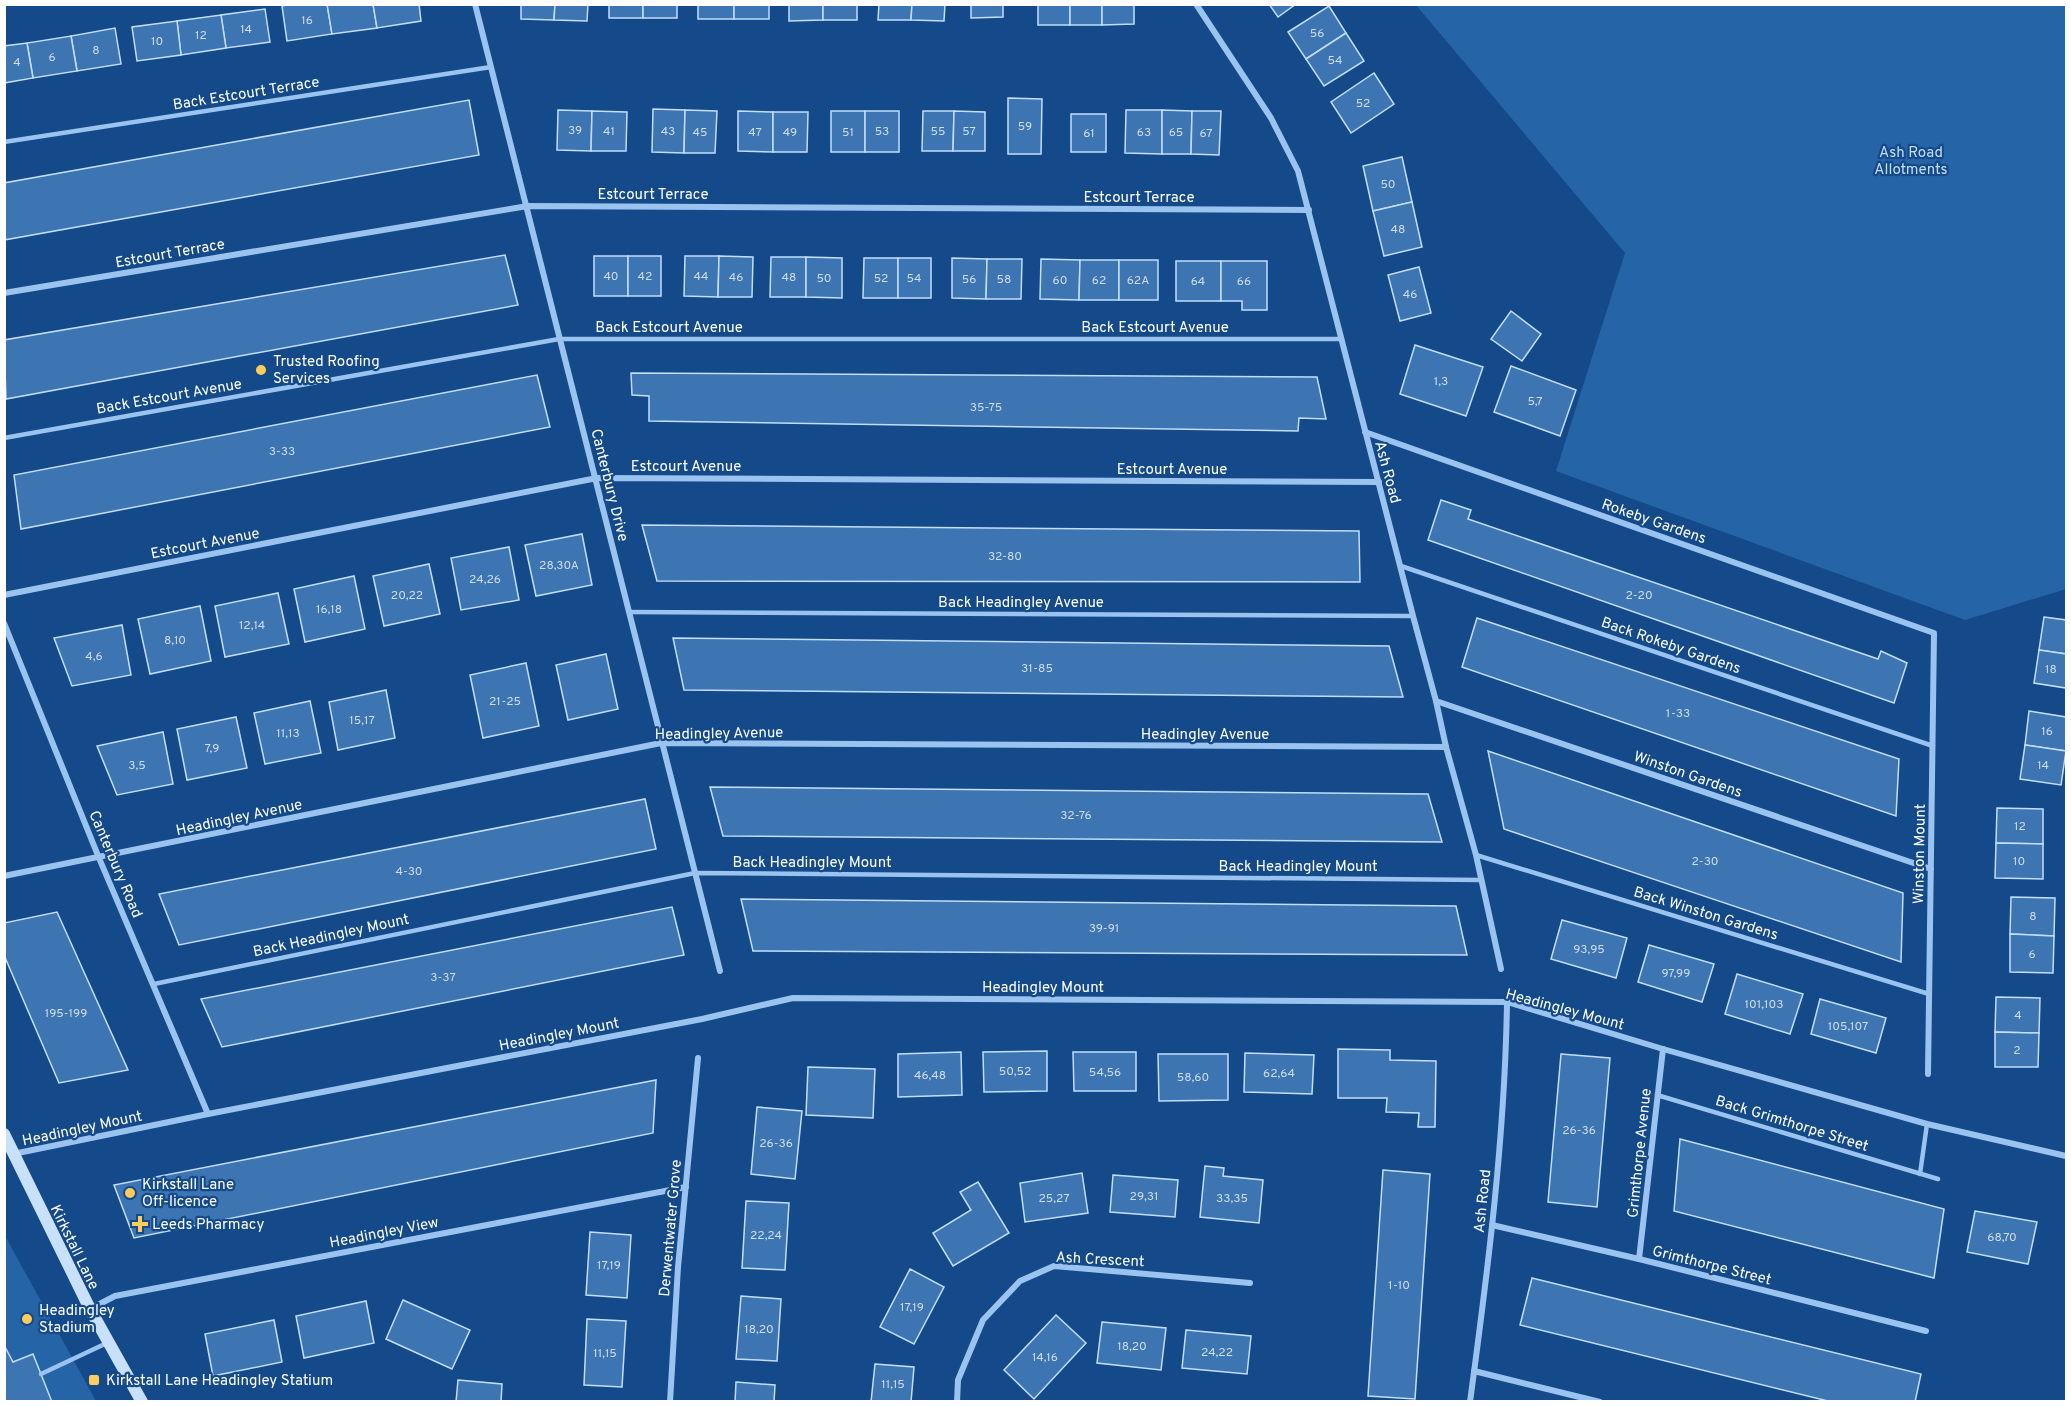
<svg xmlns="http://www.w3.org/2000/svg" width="2071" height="1406" font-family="Overpass,sans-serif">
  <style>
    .green { fill: #2664a8 }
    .building { fill: #3d74b2; stroke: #c2ddfb; stroke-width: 1.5 }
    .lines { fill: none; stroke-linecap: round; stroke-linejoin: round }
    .service { stroke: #9bc3ef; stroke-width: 4.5 }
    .minor { stroke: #9bc3ef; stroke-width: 6 }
    .secondary { stroke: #c9e0fb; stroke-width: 12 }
    .poi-dot { fill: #ffcb5a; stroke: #144a89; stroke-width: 2 }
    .labels { text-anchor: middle; stroke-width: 4.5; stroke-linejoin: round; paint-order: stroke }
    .number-label { font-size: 12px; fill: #cedcec }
    .street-label { font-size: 15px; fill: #fff; stroke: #144a89 }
    .park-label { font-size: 15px; fill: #c2ddfb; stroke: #144a89 }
    .poi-label { font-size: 15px; fill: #fff; stroke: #144a89; text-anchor: start }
  </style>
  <rect width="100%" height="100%" fill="#144a89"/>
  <g class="green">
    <path d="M1416,5H2066V589L1965,620L1556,471L1625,253Z"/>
    <path d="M5,1236L96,1401H5Z"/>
  </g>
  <g class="building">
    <path d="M292,4H327L332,34L287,41L282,6Z"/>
    <path d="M327,4H373L377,28L332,34Z"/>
    <path d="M373,4H419L421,21L377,28Z"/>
    <path d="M521,4H555L554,20L521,19Z"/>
    <path d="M555,4H588L587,21L554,20Z"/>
    <rect x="609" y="4" width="34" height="14"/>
    <rect x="643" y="4" width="34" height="14"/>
    <rect x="698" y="4" width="36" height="15"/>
    <rect x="734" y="4" width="35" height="15"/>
    <path d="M789,4H823V20L789,21Z"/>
    <rect x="823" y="4" width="34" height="16"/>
    <path d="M879,4H912L911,20H878Z"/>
    <path d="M912,4H945L944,21L911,20Z"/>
    <path d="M971,4H1003V17L971,18Z"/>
    <rect x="1038" y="4" width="32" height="21"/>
    <rect x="1070" y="4" width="32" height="21"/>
    <path d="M1102,4H1134V24L1102,25Z"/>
    <path d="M1269,4H1296L1278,17Z"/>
    <path d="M1329,6L1346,33L1306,59L1288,32Z"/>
    <path d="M265,9L270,42L226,48L221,15Z"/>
    <path d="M221,15L226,48L181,55L177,21Z"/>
    <path d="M177,21L181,55L137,61L132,27Z"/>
    <path d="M115,28L121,64L77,71L71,36Z"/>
    <path d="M1346,33L1364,61L1324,86L1306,59Z"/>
    <path d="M71,36L77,71L33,78L27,43Z"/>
    <path d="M27,43L33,78L4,83V46Z"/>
    <path d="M1374,73L1394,104L1351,133L1331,102Z"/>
    <path d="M1008,98L1042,99L1041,154H1008Z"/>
    <path d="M469,100L479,155L4,240V183Z"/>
    <path d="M653,109L685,110L684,153L652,152Z"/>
    <path d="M558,110L592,111L591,151L557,150Z"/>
    <path d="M685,110L717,111L715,153H684Z"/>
    <path d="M1126,110H1162V154L1125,153Z"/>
    <path d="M1162,110L1192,111L1191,154H1162Z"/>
    <path d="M592,111L627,112L626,151H591Z"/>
    <path d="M738,111L773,112V152L738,151Z"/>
    <rect x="831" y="111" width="34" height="41"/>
    <rect x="865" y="111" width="34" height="41"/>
    <path d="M923,111H954L953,151H922Z"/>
    <path d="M954,111L985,112V151H953Z"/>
    <path d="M1192,111H1221L1219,155L1191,154Z"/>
    <path d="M773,112H808L807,152H773Z"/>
    <rect x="1071" y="114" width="35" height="38"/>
    <path d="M1402,157L1412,202L1373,211L1363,166Z"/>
    <path d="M1412,202L1422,247L1384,256L1373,211Z"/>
    <path d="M505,255L518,305L6,399L4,340Z"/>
    <rect x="594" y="256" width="34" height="40"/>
    <rect x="628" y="256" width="33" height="40"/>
    <path d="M685,256H719L718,297L684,296Z"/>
    <path d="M719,256L753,257L752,297H718Z"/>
    <path d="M771,257H806V297H770Z"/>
    <path d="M806,257L842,258V298L806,297Z"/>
    <path d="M864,258H898V298H863Z"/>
    <rect x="898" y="258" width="33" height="40"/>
    <path d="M952,258L987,259L986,299L952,298Z"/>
    <path d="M987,259H1022L1021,299H986Z"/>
    <path d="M1041,259L1080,260L1079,300L1040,299Z"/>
    <path d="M1080,260H1119V300H1079Z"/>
    <rect x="1119" y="260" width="39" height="40"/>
    <rect x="1176" y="261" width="45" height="40"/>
    <path d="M1221,261H1267V310H1242V301H1221Z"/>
    <path d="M1419,267L1431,313L1400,321L1388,275Z"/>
    <path d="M1511,311L1541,334L1522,361L1491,339Z"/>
    <path d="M1415,345L1483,367L1466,416L1400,394Z"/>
    <path d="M1511,366L1576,390L1560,436L1494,412Z"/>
    <path d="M631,373L1317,377L1326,419L1299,418L1298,431L649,421V396L632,395Z"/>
    <path d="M537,375L550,427L21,529L14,475Z"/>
    <path d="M1441,500L1471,510L1468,519L1878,659L1881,651L1907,663L1894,703L1428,540Z"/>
    <path d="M642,525L1359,531L1360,582L657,581Z"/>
    <path d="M582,534L592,585L536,596L525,545Z"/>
    <path d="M509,547L519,600L461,610L451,558Z"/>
    <path d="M429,564L440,614L384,626L373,576Z"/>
    <path d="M354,576L365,629L305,642L294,589Z"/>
    <path d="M278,593L289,644L225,657L215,606Z"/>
    <path d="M200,606L211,661L150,674L138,619Z"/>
    <path d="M2044,617L2066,620V654L2039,650Z"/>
    <path d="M1477,618L1899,759L1896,816L1462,667Z"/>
    <path d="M122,625L131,675L72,686L54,638Z"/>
    <path d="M673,638L1389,646L1403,697L684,690Z"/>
    <path d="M2039,650L2066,654V688L2034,683Z"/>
    <path d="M606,654L618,709L568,720L556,665Z"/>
    <path d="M526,663L539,726L483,738L470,675Z"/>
    <path d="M386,690L395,738L338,750L329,702Z"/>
    <path d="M310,701L321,753L265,764L254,713Z"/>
    <path d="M2029,711L2066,717V751L2025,745Z"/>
    <path d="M236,717L247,768L187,780L177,729Z"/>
    <path d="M163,732L173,784L117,795L97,746Z"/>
    <path d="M2025,745L2066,751L2061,785L2020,779Z"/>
    <path d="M1488,751L1903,893L1901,962L1504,829Z"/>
    <path d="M710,787L1428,794L1442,842L723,836Z"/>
    <path d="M645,799L656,849L179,945L159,894Z"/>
    <path d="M1997,808L2043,809V844L1996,843Z"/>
    <path d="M1996,843L2043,844V879L1995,878Z"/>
    <path d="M2011,897L2055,898L2054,936L2010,934Z"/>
    <path d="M741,899L1456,906L1467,955L753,951Z"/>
    <path d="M672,907L684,955L222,1047L201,999Z"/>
    <path d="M57,912L128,1070L59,1083L4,955V923Z"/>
    <path d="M1562,920L1627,938L1616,978L1551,959Z"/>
    <path d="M2010,934L2054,936L2053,973L2010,972Z"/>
    <path d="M1649,945L1714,964L1702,1002L1638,982Z"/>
    <path d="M1737,974L1803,994L1790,1034L1725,1014Z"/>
    <path d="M1996,997L2040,998L2039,1033L1995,1032Z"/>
    <path d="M1820,999L1886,1018L1876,1053L1811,1034Z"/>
    <path d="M1995,1032L2039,1033L2038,1067H1995Z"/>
    <path d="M1338,1049L1390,1050V1060L1436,1061L1435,1127H1418L1419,1113L1386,1112L1387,1098H1338Z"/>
    <path d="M1047,1051V1091L984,1092L983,1052Z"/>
    <path d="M961,1052L962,1095L898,1097V1054Z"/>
    <path d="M1073,1052H1136V1091H1074Z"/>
    <path d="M1245,1053L1314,1055L1312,1094L1244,1092Z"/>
    <path d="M1158,1054H1228V1100L1159,1101Z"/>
    <path d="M1561,1054L1610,1058L1597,1207L1548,1202Z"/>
    <path d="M808,1067L875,1069L873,1118L806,1115Z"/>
    <path d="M656,1080L653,1133L134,1238L114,1185Z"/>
    <path d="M757,1107L802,1111L795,1179L751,1174Z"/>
    <path d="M1680,1139L1944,1209L1934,1278L1674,1211Z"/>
    <path d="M1205,1166L1224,1168L1223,1176L1263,1180L1259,1223L1200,1217Z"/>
    <path d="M1383,1170L1430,1174L1415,1399L1368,1396Z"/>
    <path d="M1082,1173L1088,1213L1025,1222L1020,1183Z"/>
    <path d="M1113,1175L1178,1180L1175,1217L1110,1212Z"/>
    <path d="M978,1182L1009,1233L953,1266L933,1233L971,1210L960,1192Z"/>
    <path d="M746,1201L789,1203L785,1270L742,1268Z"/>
    <path d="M1975,1211L2037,1222L2028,1264L1967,1252Z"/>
    <path d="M590,1232L631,1235L627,1298L586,1295Z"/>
    <path d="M910,1269L944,1287L914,1344L880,1327Z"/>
    <path d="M1532,1278L1921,1374L1915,1402H1832L1520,1325Z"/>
    <path d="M741,1296L781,1299L777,1361L736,1359Z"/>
    <path d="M403,1300L470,1330L452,1369L386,1339Z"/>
    <path d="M366,1301L374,1343L304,1358L296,1316Z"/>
    <path d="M1056,1315L1086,1343L1034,1399L1004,1370Z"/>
    <path d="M587,1319L626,1321L622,1387L584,1385Z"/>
    <path d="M274,1320L282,1362L213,1376L205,1334Z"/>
    <path d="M1102,1322L1166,1328L1161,1370L1097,1363Z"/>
    <path d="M1186,1330L1251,1336L1247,1374L1182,1368Z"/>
    <path d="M4,1345L13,1362L33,1354L52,1402H4Z"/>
    <path d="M875,1364L914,1367L911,1402H871Z"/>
    <path d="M458,1380L502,1384L501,1402H456Z"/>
    <path d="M736,1382L775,1385L774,1402H735Z"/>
  </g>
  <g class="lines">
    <g class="service">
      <path d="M4,142L491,67"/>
      <path d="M4,438L559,339H1342"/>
      <path d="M1401,566L1933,746"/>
      <path d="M629,612L1413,616"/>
      <path d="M1476,855L1929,994"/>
      <path d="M154,984L695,873L1482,880"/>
      <path d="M1657,1095L1938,1179"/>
      <path d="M1920,1174L1927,1124"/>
      <path d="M41,1374L109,1342"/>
    </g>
    <g class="minor">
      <path d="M475,4C558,326 637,649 720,971"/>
      <path d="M1196,4L1271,118L1298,171L1413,616L1436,701L1446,747L1476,855L1501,969"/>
      <path d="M4,293L528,206L1309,210"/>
      <path d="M1365,432L1934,633L1928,1074"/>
      <path d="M4,595L597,478L1379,482"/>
      <path d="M4,623L99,858L208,1114"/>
      <path d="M1436,701L1931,869"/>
      <path d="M4,876L661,743L1446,747"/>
      <path d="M13,1154L208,1114L702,1019L793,998L1507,1002L1663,1049L1927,1124L2066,1156"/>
      <path d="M1492,1225L1639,1259L1926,1331"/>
      <path d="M1639,1259L1663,1049"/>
      <path d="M90,1309L115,1296L686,1187"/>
      <path d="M1474,1371L1600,1402"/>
      <path d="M670,1402L678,1267L698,1058"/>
      <path d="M957,1402L958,1380L983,1320L1020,1281L1054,1266L1250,1283"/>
      <path d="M1470,1402C1488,1269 1505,1136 1507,1002"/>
    </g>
    <path class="secondary" d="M4,1134L90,1309L142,1402"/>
  </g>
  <g class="poi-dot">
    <circle cx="261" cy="370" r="6"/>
    <circle cx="130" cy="1193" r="6"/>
    <path d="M137 1215h6v6h6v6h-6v6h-6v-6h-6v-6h6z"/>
    <circle cx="27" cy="1319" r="6"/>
    <rect x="88" y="1374" width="12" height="12" rx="3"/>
  </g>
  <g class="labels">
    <g class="number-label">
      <text x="307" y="24">16</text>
      <text x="246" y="33">14</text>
      <text x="1317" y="37">56</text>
      <text x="201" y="39">12</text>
      <text x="157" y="45">10</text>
      <text x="96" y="54">8</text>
      <text x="52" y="61">6</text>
      <text x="1335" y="64">54</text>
      <text x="17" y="66">4</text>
      <text x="1363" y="107">52</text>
      <text x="1025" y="130">59</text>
      <text x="575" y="134">39</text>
      <text x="609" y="135">41</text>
      <text x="668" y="135">43</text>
      <text x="882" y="135">53</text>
      <text x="938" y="135">55</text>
      <text x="969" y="135">57</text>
      <text x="700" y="136">45</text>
      <text x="755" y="136">47</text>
      <text x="790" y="136">49</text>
      <text x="848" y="136">51</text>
      <text x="1144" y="136">63</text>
      <text x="1176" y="136">65</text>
      <text x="1089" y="137">61</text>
      <text x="1206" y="137">67</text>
      <text x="1388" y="188">50</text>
      <text x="1398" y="233">48</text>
      <text x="611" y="280">40</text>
      <text x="645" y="280">42</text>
      <text x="701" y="280">44</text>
      <text x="736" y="281">46</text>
      <text x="789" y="281">48</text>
      <text x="824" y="282">50</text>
      <text x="881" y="282">52</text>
      <text x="914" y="282">54</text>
      <text x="969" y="283">56</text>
      <text x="1004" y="283">58</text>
      <text x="1060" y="284">60</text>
      <text x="1099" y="284">62</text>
      <text x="1138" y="284">62A</text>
      <text x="1198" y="285">64</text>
      <text x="1244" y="285">66</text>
      <text x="1410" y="298">46</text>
      <text x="1441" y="385">1,3</text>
      <text x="1535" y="405">5,7</text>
      <text x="986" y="411">35-75</text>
      <text x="282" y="455">3-33</text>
      <text x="1005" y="560">32-80</text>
      <text x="559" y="569">28,30A</text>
      <text x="485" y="583">24,26</text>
      <text x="407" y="599">20,22</text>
      <text x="1639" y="599">2-20</text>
      <text x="329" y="613">16,18</text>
      <text x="252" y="629">12,14</text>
      <text x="175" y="644">8,10</text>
      <text x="94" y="660">4,6</text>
      <text x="1037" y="672">31-85</text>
      <text x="2051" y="673">18</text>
      <text x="505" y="705">21-25</text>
      <text x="1678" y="717">1-33</text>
      <text x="362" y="724">15,17</text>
      <text x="2047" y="735">16</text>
      <text x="288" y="737">11,13</text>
      <text x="212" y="752">7,9</text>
      <text x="137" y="769">3,5</text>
      <text x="2043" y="769">14</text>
      <text x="1076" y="819">32-76</text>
      <text x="2020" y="830">12</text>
      <text x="1705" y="865">2-30</text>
      <text x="2019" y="865">10</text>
      <text x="409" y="875">4-30</text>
      <text x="2033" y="920">8</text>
      <text x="1104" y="932">39-91</text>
      <text x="1589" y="953">93,95</text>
      <text x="2032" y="958">6</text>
      <text x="1676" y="977">97,99</text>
      <text x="443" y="981">3-37</text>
      <text x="1764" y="1008">101,103</text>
      <text x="66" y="1017">195-199</text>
      <text x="2018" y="1019">4</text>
      <text x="1848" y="1030">105,107</text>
      <text x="2017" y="1054">2</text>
      <text x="1015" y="1075">50,52</text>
      <text x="1105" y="1076">54,56</text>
      <text x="1279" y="1077">62,64</text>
      <text x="930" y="1079">46,48</text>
      <text x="1193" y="1081">58,60</text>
      <text x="1579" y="1134">26-36</text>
      <text x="776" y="1147">26-36</text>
      <text x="1144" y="1200">29,31</text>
      <text x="1054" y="1202">25,27</text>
      <text x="1232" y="1202">33,35</text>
      <text x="766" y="1239">22,24</text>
      <text x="2002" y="1241">68,70</text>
      <text x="609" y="1269">17,19</text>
      <text x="1399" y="1289">1-10</text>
      <text x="912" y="1311">17,19</text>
      <text x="759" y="1333">18,20</text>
      <text x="1132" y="1350">18,20</text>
      <text x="1217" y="1356">24,22</text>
      <text x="605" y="1357">11,15</text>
      <text x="1045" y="1361">14,16</text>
      <text x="893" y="1388">11,15</text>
    </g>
    <g class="street-label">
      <text transform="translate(246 93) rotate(-9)" y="5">Back Estcourt Terrace</text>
      <text x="653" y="199">Estcourt Terrace</text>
      <text x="1139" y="202">Estcourt Terrace</text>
      <text transform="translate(170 253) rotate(-10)" y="5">Estcourt Terrace</text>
      <text x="669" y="332">Back Estcourt Avenue</text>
      <text x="1155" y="332">Back Estcourt Avenue</text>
      <text transform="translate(169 396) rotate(-10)" y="5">Back Estcourt Avenue</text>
      <text x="686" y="471">Estcourt Avenue</text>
      <text x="1172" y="474">Estcourt Avenue</text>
      <text transform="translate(1388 472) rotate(75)" y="5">Ash Road</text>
      <text transform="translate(610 485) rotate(76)" y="5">Canterbury Drive</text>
      <text transform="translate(1654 521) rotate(19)" y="5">Rokeby Gardens</text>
      <text transform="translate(205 543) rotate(-11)" y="5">Estcourt Avenue</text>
      <text x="1021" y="607">Back Headingley Avenue</text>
      <text transform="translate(1671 645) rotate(19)" y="5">Back Rokeby Gardens</text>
      <text transform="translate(719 733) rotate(-1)" y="5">Headingley Avenue</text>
      <text x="1205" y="739">Headingley Avenue</text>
      <text transform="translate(1688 774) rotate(19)" y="5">Winston Gardens</text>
      <text transform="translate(239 817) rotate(-12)" y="5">Headingley Avenue</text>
      <text transform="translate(1919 854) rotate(-89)" y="5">Winston Mount</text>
      <text x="812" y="867">Back Headingley Mount</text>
      <text transform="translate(116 864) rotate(67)" y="5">Canterbury Road</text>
      <text x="1298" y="871">Back Headingley Mount</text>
      <text transform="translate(1706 913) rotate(17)" y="5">Back Winston Gardens</text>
      <text transform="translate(331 935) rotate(-12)" y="5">Back Headingley Mount</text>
      <text x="1043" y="992">Headingley Mount</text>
      <text transform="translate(1565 1009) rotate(15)" y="5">Headingley Mount</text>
      <text transform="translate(559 1034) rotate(-11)" y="5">Headingley Mount</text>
      <text transform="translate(1792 1123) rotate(17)" y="5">Back Grimthorpe Street</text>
      <text transform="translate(82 1128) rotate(-12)" y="5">Headingley Mount</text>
      <text transform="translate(1639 1153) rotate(-84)" y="5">Grimthorpe Avenue</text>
      <text transform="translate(1482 1201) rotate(-84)" y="5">Ash Road</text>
      <text transform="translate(670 1228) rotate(-85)" y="5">Derwentwater Grove</text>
      <text transform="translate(384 1232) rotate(-11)" y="5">Headingley View</text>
      <text transform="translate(75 1247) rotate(64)" y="5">Kirkstall Lane</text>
      <text transform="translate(1100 1259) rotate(3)" y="5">Ash Crescent</text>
      <text transform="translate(1712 1265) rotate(14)" y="5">Grimthorpe Street</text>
    </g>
    <g class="park-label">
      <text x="1911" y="157">Ash Road<tspan x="1911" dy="17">Allotments</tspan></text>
    </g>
    <g class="poi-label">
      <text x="273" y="366">Trusted Roofing<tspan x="273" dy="17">Services</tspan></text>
      <text x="142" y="1189">Kirkstall Lane<tspan x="142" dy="17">Off-licence</tspan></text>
      <text x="152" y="1229">Leeds Pharmacy</text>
      <text x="39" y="1315">Headingley<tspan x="39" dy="17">Stadium</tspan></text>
      <text x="106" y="1385">Kirkstall Lane Headingley Statium</text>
    </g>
  </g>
  <rect width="2071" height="1406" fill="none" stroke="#ffffff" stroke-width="12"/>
</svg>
